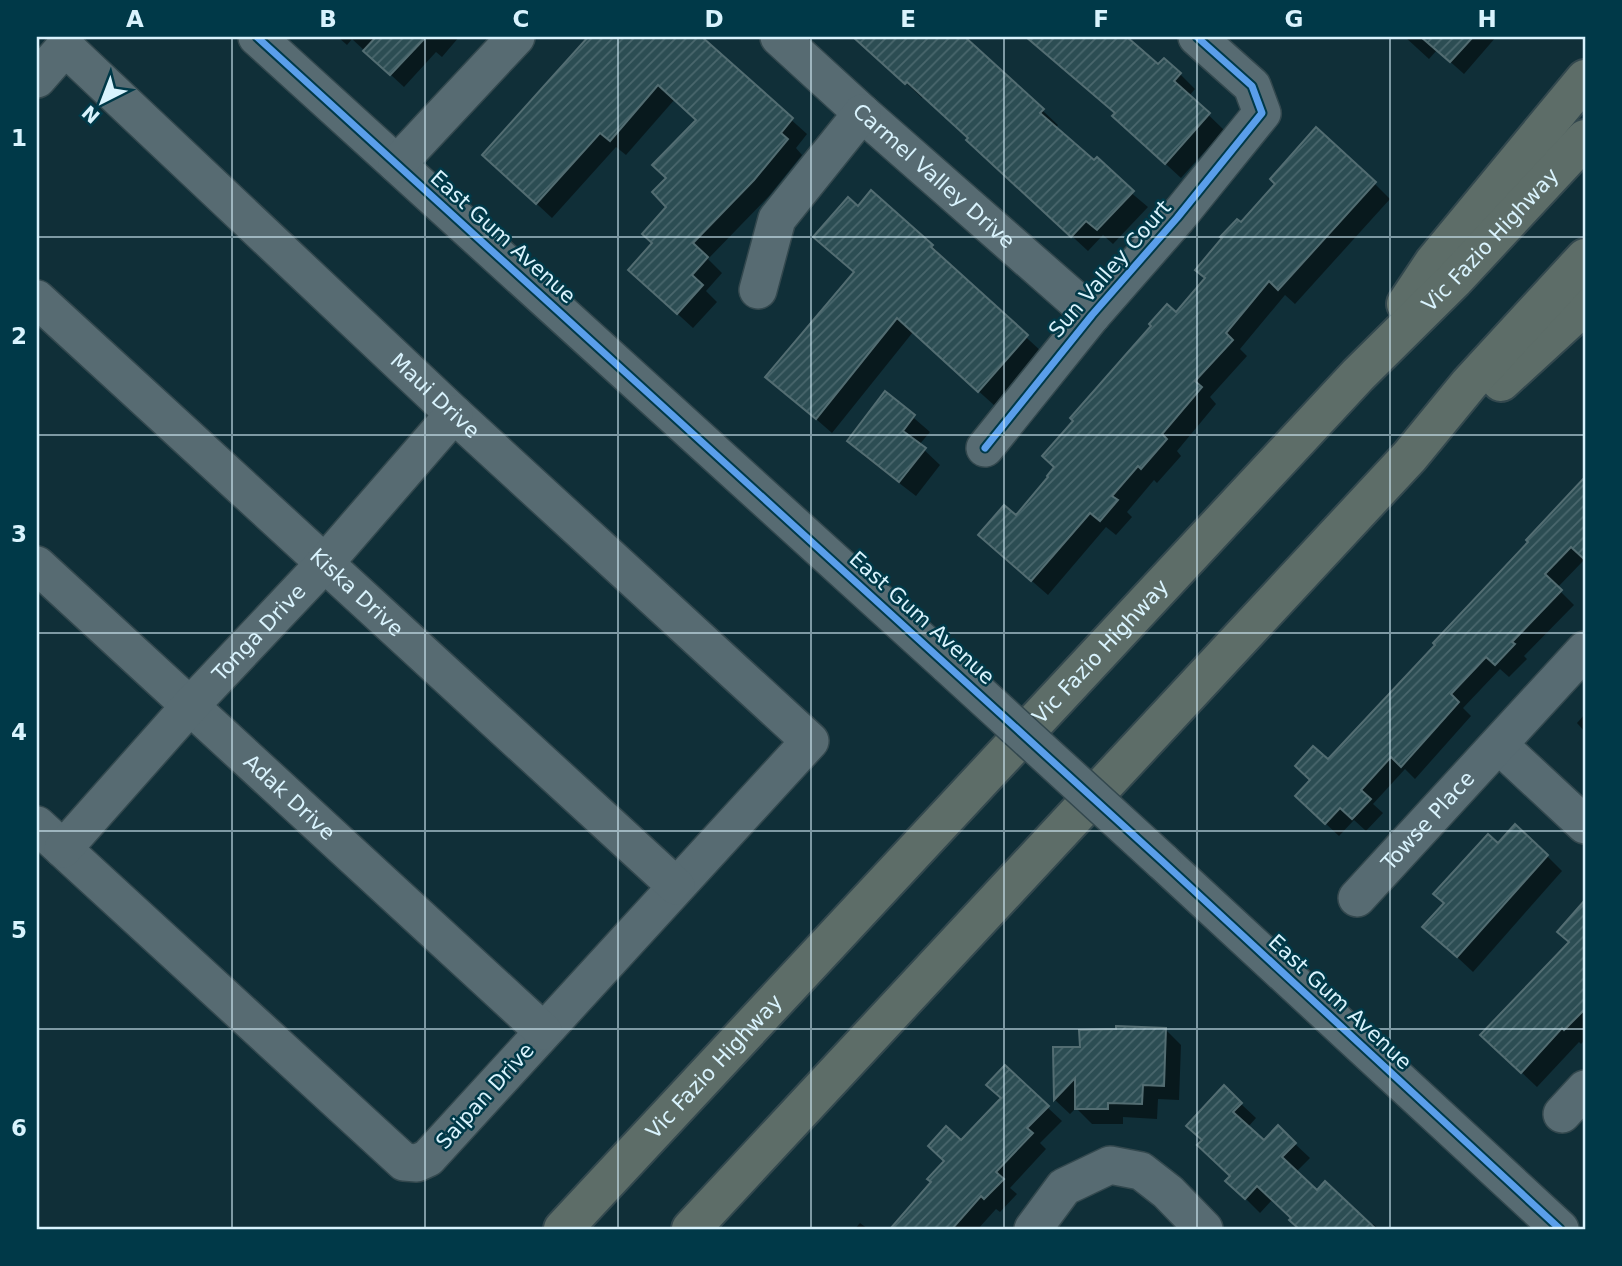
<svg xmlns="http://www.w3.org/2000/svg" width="1622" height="1266" font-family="'DejaVu Sans',sans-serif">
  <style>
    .shadow { fill: #0007 }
    .building { fill: url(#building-hatch); stroke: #536d72; stroke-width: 2 }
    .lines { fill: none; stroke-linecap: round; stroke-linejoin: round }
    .minor-casing { stroke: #33484e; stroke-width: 40 }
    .highway-casing { stroke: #33484e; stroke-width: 42 }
    .minor { stroke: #576b72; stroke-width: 37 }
    .highway { stroke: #5d6d68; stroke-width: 38 }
    .minor-bridge-casing { stroke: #33484e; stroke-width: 40; stroke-linecap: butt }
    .minor-bridge { stroke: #576b72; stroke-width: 37 }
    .cycleway-casing { stroke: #003948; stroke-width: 11 }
    .cycleway { stroke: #5a9eea; stroke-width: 7 }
    .grid { fill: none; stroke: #d9f3fd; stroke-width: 2; stroke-opacity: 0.55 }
    .labels { text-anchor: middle; stroke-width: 5; stroke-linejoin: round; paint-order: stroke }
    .street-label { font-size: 21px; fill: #d9f3fd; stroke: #003948 }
    .neatline { fill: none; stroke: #d9f3fd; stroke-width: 2.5 }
    .grid-label { font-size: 23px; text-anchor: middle; font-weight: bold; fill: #d9f3fd }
  </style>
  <defs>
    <pattern id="building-hatch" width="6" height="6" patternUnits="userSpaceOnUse" patternTransform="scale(1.75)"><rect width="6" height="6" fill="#2c4d53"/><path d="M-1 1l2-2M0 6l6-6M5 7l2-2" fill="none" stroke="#4a676d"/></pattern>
  </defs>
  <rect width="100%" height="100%" fill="#102f38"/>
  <g class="shadow">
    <path d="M338,37H459L442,57L436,52L404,87L352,39L347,45Z"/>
    <path d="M590,37H699L807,134L796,148L802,155L769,196L708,259L722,273L706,291L717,302L693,328L646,285L654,244L668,207V178L697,120L675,99L626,155L616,147L552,218L484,155Z"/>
    <path d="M857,37H964L1058,125L1055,129L1148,207L1113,244L1103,235L1088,251L984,155L924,96L922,98Z"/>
    <path d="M1028,37H1126L1158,66L1180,74L1195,89L1189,96L1224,130L1181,178L1130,131L1116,114Z"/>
    <path d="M1405,37H1496L1464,74L1437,50L1429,59Z"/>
    <path d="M1374,183L1390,199L1295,304L1285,295L1240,349L1247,356L1210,397L1216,404L1177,451L1181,456L1157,483L1154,480L1127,512L1132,517L1116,535L1106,527L1048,595L996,550L1016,518L1206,279L1241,224Z"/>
    <path d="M815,237L932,246L947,261L946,263L1042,352L995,406L913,332L832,433L768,377L855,273Z"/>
    <path d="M885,393L930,432L919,445L940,465L916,496L864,456L849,440Z"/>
    <path d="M1585,479V559L1557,588L1574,605L1524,656L1527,659L1509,677L1500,669L1463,708L1471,716L1415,779L1405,769L1373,804L1383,813L1366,831L1354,820L1339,836L1310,809L1328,761L1531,542L1529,540Z"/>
    <path d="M1585,714V732L1577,723Z"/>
    <path d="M1498,845L1547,856L1562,871L1473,972L1425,927Z"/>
    <path d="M1577,913L1585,920V1040L1581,1044L1579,1042L1537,1087L1498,1050L1570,942Z"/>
    <path d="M1165,1029L1181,1045L1179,1100L1158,1099L1157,1119L1123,1117V1124H1092L1076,1108L1070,1114L1055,1100V1048H1082Z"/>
    <path d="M1224,1088L1256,1118L1247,1128L1264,1143L1278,1128L1310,1158L1296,1172L1317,1192L1370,1226L1373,1224L1379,1229H1300L1291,1220L1293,1218L1273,1199L1260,1213L1228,1181L1232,1176L1204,1140Z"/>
    <path d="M1047,1107L1062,1121L1040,1143L1046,1149L1010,1188L1017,1194L1000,1212L996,1209L978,1229H892L933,1182L961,1142Z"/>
    <path d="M860,1223L868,1229H855Z"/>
  </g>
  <g class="building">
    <path d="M376,37H426L390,75L363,51Z"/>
    <path d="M588,37H702L793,118L781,133L788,139L754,180L693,243L708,257L692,275L703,285L677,314L628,270L652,243L642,234L666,207L652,192L666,178L652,165L696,120L658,85L610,141L600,133L536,204L482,155Z"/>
    <path d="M853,37H965L1044,109L1040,113L1094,160L1097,157L1134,191L1097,230L1086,221L1071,237L966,140L968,138L907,82L905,84Z"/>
    <path d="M1026,37H1127L1158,64L1164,58L1181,73L1174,81L1210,113L1165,164L1112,116L1115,113Z"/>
    <path d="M1421,37H1473L1450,62Z"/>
    <path d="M1316,127L1376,182L1278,290L1269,281L1226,333L1233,340L1195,381L1202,387L1162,434L1167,439L1141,469L1138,466L1112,496L1118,500L1100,521L1090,513L1031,581L978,535L1004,505L1016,515L1048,477L1047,476L1054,467L1042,456L1073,421L1070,418L1151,326L1149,324L1167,304L1176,312L1205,278L1195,270L1222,238L1220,237L1237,219L1241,222L1275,184L1270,179Z"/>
    <path d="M871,190L933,245L931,247L1028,335L978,392L897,318L816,419L765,377L854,272L813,237L848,197L858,206Z"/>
    <path d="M885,391L915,415L903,431L926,448L899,482L847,441Z"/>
    <path d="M1585,477V560L1571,547L1545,574L1562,590L1512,642L1515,644L1495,665L1486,657L1451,694L1459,702L1401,767L1391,757L1361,790L1371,799L1352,819L1340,808L1325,824L1295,796L1310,780L1295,766L1313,746L1328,759L1435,645L1433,643L1528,542L1526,540Z"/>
    <path d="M1515,824L1548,855L1457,957L1422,927L1444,903L1433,894L1488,834L1498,843Z"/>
    <path d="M1585,900V1009L1564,1030L1562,1028L1521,1073L1480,1035L1569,942L1557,932Z"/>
    <path d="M1116,1026L1166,1028L1164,1086L1143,1085L1142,1104L1108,1103V1109H1075V1078L1054,1100L1053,1047H1080L1079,1030L1116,1029Z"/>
    <path d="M1005,1065L1049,1106L1027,1128L1033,1133L996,1172L1004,1179L984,1199L981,1196L952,1229H890L931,1182L927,1179L944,1161L928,1146L946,1126L961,1140L1001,1098L986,1085Z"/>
    <path d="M1224,1085L1242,1103L1233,1112L1264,1140L1278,1125L1296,1143L1282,1157L1317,1190L1325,1181L1376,1229H1299L1289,1220L1291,1218L1257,1186L1245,1199L1225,1181L1230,1176L1197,1145L1202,1140L1186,1126Z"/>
  </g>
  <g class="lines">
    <g class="minor-casing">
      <g id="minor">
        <path d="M257,37L948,665"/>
        <path id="s1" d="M779,37L862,113L1092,315"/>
        <path id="s2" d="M37,79L65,47L454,414L810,741L428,1158L417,1163L404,1162L37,825"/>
        <path d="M397,164L516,37"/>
        <path d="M758,290L777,219L862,113"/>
        <path id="s3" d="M37,299L676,886"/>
        <path d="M985,448L1092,315L1177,218L1262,113L1252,86L1197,37"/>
        <path id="s4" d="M37,565L543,1031"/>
        <path d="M1499,745L1585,825"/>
        <path id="s5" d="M63,849L189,707L324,564L454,414"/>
        <path d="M1162,861L1560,1229"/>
        <path id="s6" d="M1357,898L1585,650"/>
        <path d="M1562,1114L1585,1089"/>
        <path d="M1033,1229L1064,1187L1110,1165L1141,1171L1168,1192L1204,1229"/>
      </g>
    </g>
    <g class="highway-casing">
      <g id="highway">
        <path d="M1406,304L1434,262L1585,79"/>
        <path d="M1501,382L1585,305"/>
        <path id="s7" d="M563,1229L1358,375L1454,280L1585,139"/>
        <path d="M691,1229L1410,456L1469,384L1585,258"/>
      </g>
    </g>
    <use href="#minor" class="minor"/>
    <use href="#highway" class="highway"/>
    <g class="minor-bridge-casing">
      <path id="minor-bridge" d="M948,665L1162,861"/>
    </g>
    <use href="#minor-bridge" class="minor-bridge"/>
    <g class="cycleway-casing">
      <g id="cycleway">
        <path d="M257,37L1162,861L1560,1229"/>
        <path d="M985,448L1092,315L1177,218L1262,113L1252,86L1197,37"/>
      </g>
    </g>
    <use href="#cycleway" class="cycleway"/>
  </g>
  <path class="grid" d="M232,37V1229M425,37V1229M618,37V1229M811,37V1229M1004,37V1229M1197,37V1229M1390,37V1229M37,237H1585M37,435H1585M37,633H1585M37,831H1585M37,1029H1585"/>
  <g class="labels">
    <g class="street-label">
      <text dy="7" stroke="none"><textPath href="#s1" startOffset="208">Carmel Valley Drive</textPath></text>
      <text transform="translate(503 237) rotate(42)" y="7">East Gum Avenue</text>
      <text dy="7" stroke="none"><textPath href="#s7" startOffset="1356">Vic Fazio Highway</textPath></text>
      <text transform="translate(1110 269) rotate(-49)" y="7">Sun Valley Court</text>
      <text dy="7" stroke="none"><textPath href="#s2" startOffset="551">Maui Drive</textPath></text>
      <text dy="7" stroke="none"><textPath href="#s3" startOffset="434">Kiska Drive</textPath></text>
      <text transform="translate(922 618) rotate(42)" y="7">East Gum Avenue</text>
      <text dy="7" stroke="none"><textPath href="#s5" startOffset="292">Tonga Drive</textPath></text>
      <text dy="7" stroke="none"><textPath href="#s7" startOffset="789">Vic Fazio Highway</textPath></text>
      <text dy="7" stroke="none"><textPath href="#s4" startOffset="343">Adak Drive</textPath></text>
      <text dy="7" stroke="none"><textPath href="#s6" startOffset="105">Towse Place</textPath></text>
      <text transform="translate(1340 1002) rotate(43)" y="7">East Gum Avenue</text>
      <text dy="7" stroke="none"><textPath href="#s7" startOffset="222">Vic Fazio Highway</textPath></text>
      <text transform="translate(485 1096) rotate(-48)" y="7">Saipan Drive</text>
    </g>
  </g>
  <rect width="1622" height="1266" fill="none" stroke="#003948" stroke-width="77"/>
  <g transform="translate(102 102) rotate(222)" stroke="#003948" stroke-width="5" paint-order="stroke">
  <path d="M0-5L12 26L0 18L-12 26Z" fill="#d9f3fd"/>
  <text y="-10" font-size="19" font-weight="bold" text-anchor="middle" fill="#d9f3fd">N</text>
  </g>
  <rect x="38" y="38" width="1546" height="1190" class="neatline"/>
  <g class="grid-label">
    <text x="135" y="27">A</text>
    <text x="328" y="27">B</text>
    <text x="521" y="27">C</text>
    <text x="714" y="27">D</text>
    <text x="908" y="27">E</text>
    <text x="1101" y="27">F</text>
    <text x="1294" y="27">G</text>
    <text x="1487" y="27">H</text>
    <text x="19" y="146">1</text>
    <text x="19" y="344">2</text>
    <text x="19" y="542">3</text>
    <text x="19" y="740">4</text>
    <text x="19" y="938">5</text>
    <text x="19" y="1136">6</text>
  </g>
</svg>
